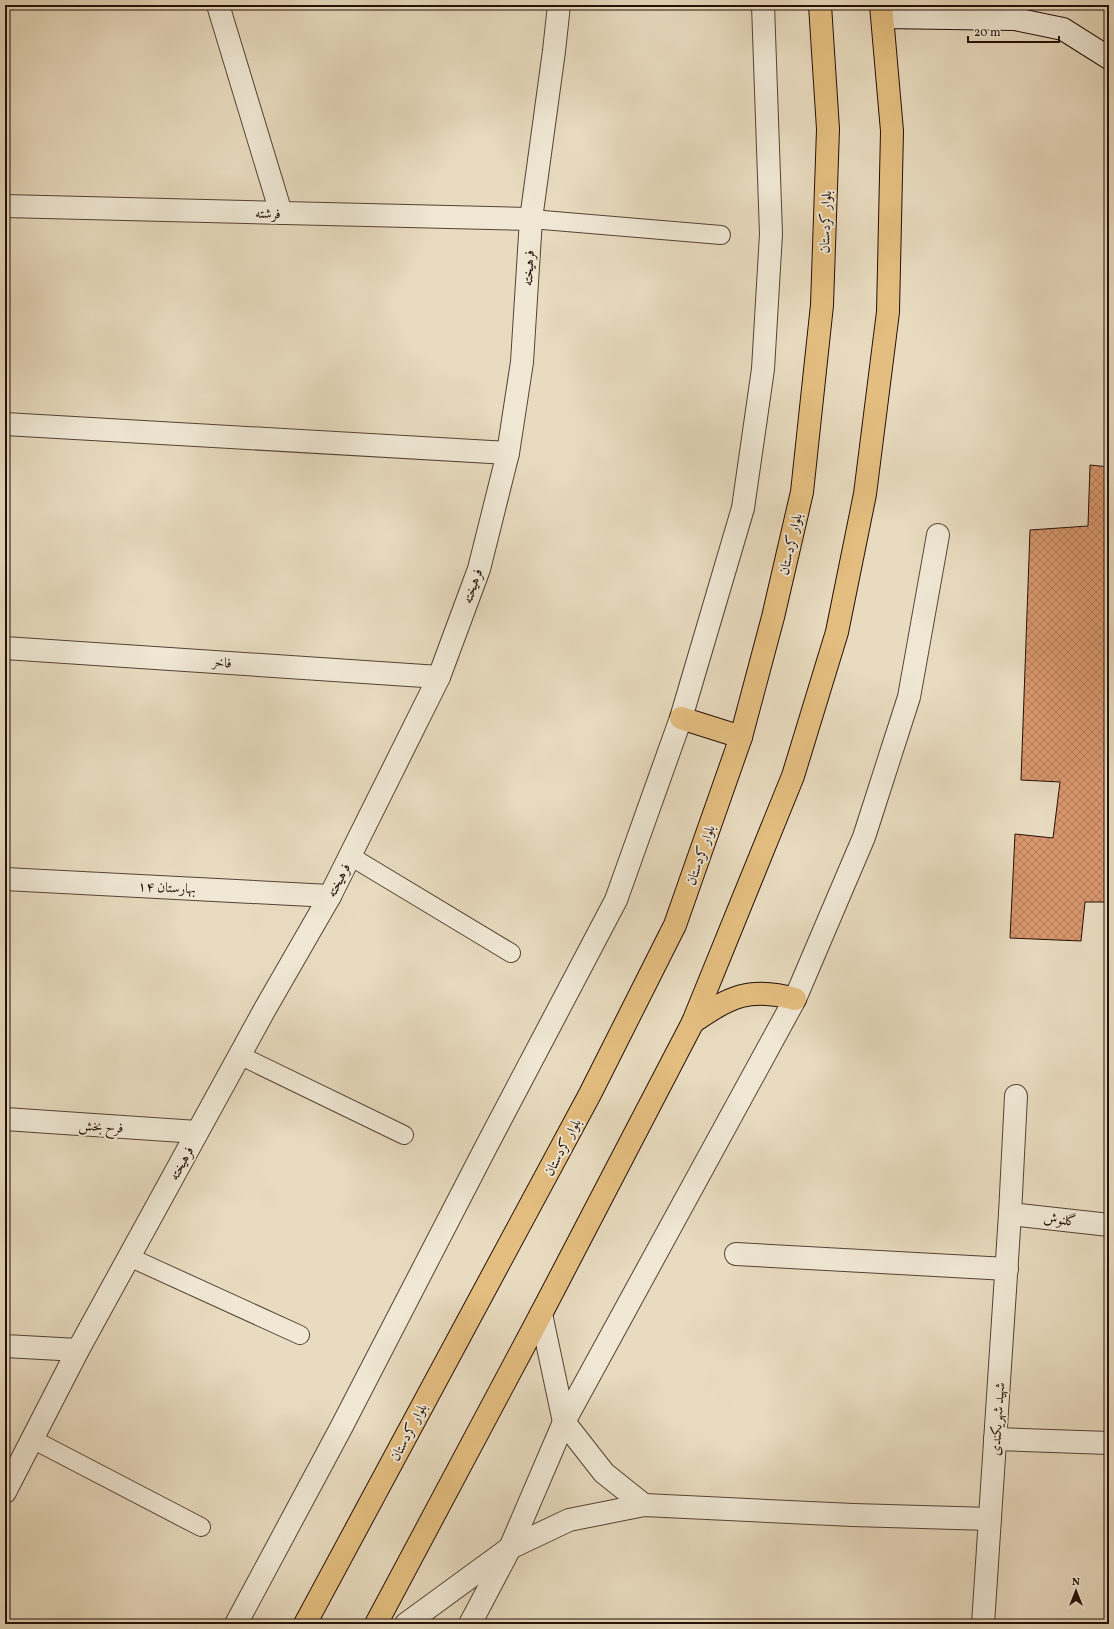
<svg xmlns="http://www.w3.org/2000/svg" width="1114" height="1629" font-family="Vollkorn,Amiri,serif">
  <style>
    .building { fill: url(#building-cross-hatch); stroke: #241007 }
    .lines { fill: none; stroke-linecap: round; stroke-linejoin: round }
    .lane-casing { stroke: #554335; stroke-width: 20 }
    .street-casing { stroke: #554335; stroke-width: 24 }
    .secondary-casing { stroke: #241007; stroke-width: 24 }
    .primary-casing { stroke: #241007; stroke-width: 24 }
    .lane { stroke: #f0e8d5; stroke-width: 18 }
    .street { stroke: #f0e8d5; stroke-width: 22 }
    .secondary { stroke: #f0e8d5; stroke-width: 22 }
    .primary { stroke: #e4be80; stroke-width: 22 }
    .labels { text-anchor: middle; stroke-width: 4; stroke-linejoin: round; paint-order: stroke }
    .street-label { font-size: 14px; fill: #241007; stroke: #f0e8d5 }
  </style>
  <defs>
    <pattern id="building-cross-hatch" width="8" height="8" patternUnits="userSpaceOnUse"><rect width="8" height="8" fill="#da986e"/><path d="M0 0l8 8M0 8l8-8" fill="none" stroke="#b17b58"/></pattern>
  </defs>
  <rect width="100%" height="100%" fill="#e8dbbf"/>
  <filter id="stains"><feTurbulence type="fractalNoise" baseFrequency=".005" numOctaves="4"/><feColorMatrix values="0 0 0 0 .2 0 0 0 0 .09 0 0 0 0 .02 0 0 0 .5 -.17"/></filter>
  <radialGradient id="worn" r=".72"><stop offset=".6" stop-color="#630" stop-opacity="0"/><stop offset="1" stop-color="#630" stop-opacity=".3"/></radialGradient>
  <path class="building" d="M1090,465L1109,467V902H1085L1081,941L1010,938L1015,834L1053,838L1060,782L1021,780L1030,530L1088,526Z"/>
  <g class="lines">
    <g class="lane-casing">
      <g id="lane">
        <path d="M531,219L721,235"/>
        <path d="M350,856L511,953"/>
        <path d="M239,1055L404,1135"/>
        <path d="M129,1257L300,1335"/>
        <path d="M32,1439L201,1527"/>
      </g>
    </g>
    <g class="street-casing">
      <g id="street">
        <path d="M218,5L281,213"/>
        <path d="M5,206L531,219"/>
        <path d="M5,424L508,453"/>
        <path d="M5,648L439,677"/>
        <path d="M5,879L330,896"/>
        <path d="M5,1119L197,1132"/>
        <path d="M1010,1214L1109,1225"/>
        <path d="M736,1254L1007,1269"/>
        <path d="M541,1314L564,1422L604,1473L644,1505"/>
        <path d="M5,1346L78,1350"/>
        <path d="M995,1439L1109,1443"/>
        <path d="M5,1492L78,1350L265,1009L330,896L439,677L479,569L508,453L522,362L531,219L554,51L559,5"/>
        <path d="M236,1624L342,1426L486,1147L616,900L681,718L743,508L763,369L771,234L763,5"/>
        <path d="M406,1624L510,1548L569,1520L644,1505L853,1515L990,1519"/>
        <path d="M470,1624L510,1548L564,1422L795,999L864,837L909,697L938,535"/>
        <path d="M983,1624L1010,1214L1016,1096"/>
      </g>
    </g>
    <g class="secondary-casing">
      <path id="secondary" d="M883,17L1015,19L1063,29L1109,58"/>
    </g>
    <g class="primary-casing">
      <g id="primary">
        <path d="M681,718L741,737"/>
        <path d="M693,1022C730,997 749,986 795,999"/>
        <path d="M305,1624L590,1094L675,925L741,737L773,617L802,492L822,305L828,129L820,5"/>
        <path d="M376,1624L541,1314L693,1022L793,776L837,632L865,494L888,312L892,131L881,5"/>
      </g>
    </g>
    <use href="#lane" class="lane"/>
    <use href="#street" class="street"/>
    <use href="#secondary" class="secondary"/>
    <use href="#primary" class="primary"/>
  </g>
  <g class="labels">
    <g class="street-label">
      <text transform="translate(268 213) rotate(1)" y="5">فرشته</text>
      <text transform="translate(825 222) rotate(-88)" y="5">بلوار کردستان</text>
      <text transform="translate(528 268) rotate(-87)" y="5">فرهیخته</text>
      <text transform="translate(790 544) rotate(-77)" y="5">بلوار کردستان</text>
      <text transform="translate(472 586) rotate(-71)" y="5">فرهیخته</text>
      <text transform="translate(222 662) rotate(4)" y="5">فاخر</text>
      <text transform="translate(700 855) rotate(-71)" y="5">بلوار کردستان</text>
      <text transform="translate(338 880) rotate(-63)" y="5">فرهیخته</text>
      <text transform="translate(167 887) rotate(3)" y="5">بهارستان ۱۴</text>
      <text transform="translate(101 1126) rotate(4)" y="5">فرح بخش</text>
      <text transform="translate(562 1147) rotate(-62)" y="5">بلوار کردستان</text>
      <text transform="translate(181 1163) rotate(-61)" y="5">فرهیخته</text>
      <text transform="translate(1060 1219) rotate(7)" y="5">گلنوش</text>
      <text transform="translate(997 1419) rotate(-86)" y="5">شهید شهریکندی</text>
      <text transform="translate(408 1432) rotate(-62)" y="5">بلوار کردستان</text>
    </g>
  </g>
  <rect width="1114" height="1629" fill="none" stroke="#e8dbbf" stroke-width="20"/>
  <rect x="6" y="6" width="1102" height="1617" fill="none" stroke="#241007" stroke-width="2"/>
  <rect x="10" y="10" width="1094" height="1609" fill="none" stroke="#241007"/>
  <g transform="translate(1076 1591)" stroke="#f0e8d5" stroke-width="3" paint-order="stroke">
  <path d="M0-3L7 15L0 10L-7 15Z" fill="#241007"/>
  <text y="-6" font-size="11" font-weight="bold" text-anchor="middle" fill="#241007">N</text>
  </g>
  <path d="M968 36v6h91v-6" fill="none" stroke="#241007" stroke-width="2"/>
  <text x="974" y="36" font-size="12" fill="#241007" stroke="#f0e8d5" stroke-width="3" paint-order="stroke">20 m</text>
  <rect width="100%" height="100%" filter="url(#stains)"/>
  <rect width="100%" height="100%" fill="url(#worn)"/>
</svg>
